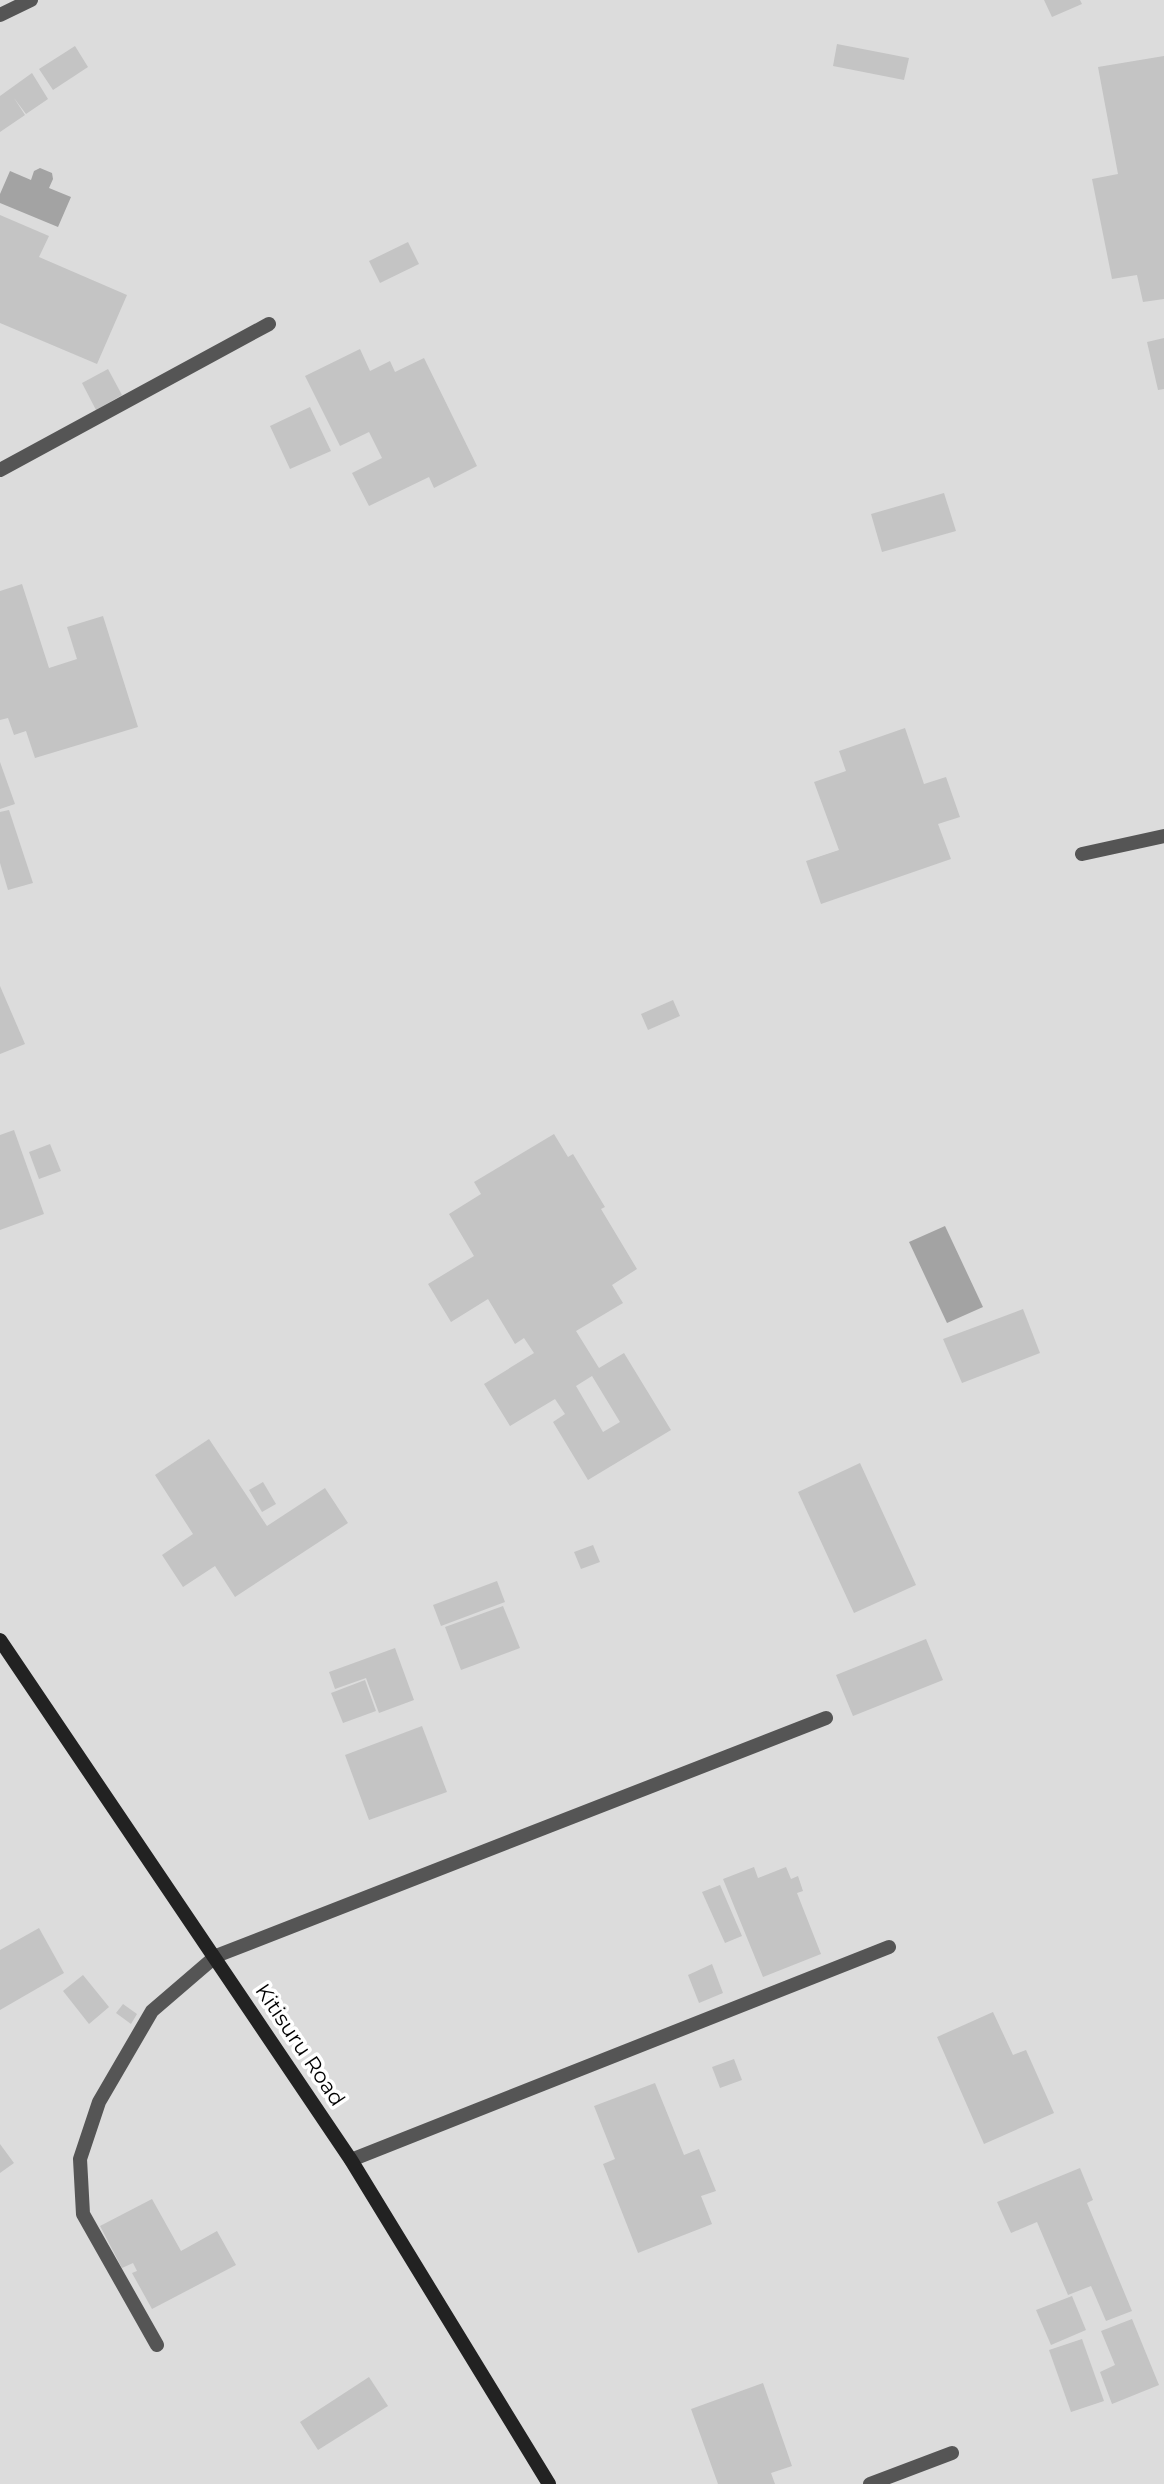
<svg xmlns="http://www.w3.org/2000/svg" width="1164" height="2484" font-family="Montserrat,sans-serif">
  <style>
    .green { fill: #dcdcdc }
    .water { fill: #a3a3a3 }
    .building { fill: #c4c4c4; fill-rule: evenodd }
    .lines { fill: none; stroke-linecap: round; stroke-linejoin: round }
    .lane { stroke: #555; stroke-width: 14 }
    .street { stroke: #555; stroke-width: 14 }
    .secondary { stroke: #222; stroke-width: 14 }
    .labels { text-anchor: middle; stroke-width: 7; stroke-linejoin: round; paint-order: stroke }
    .street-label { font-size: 21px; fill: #000; stroke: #fff }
  </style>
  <rect width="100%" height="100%" fill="#fff"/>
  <rect class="green" x="0" y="0" width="1164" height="2484"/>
  <g class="water">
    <path d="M40,168L52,173L53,179L49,188L71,197L58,227L0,203V194L10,171L31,180L34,171Z"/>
    <path d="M945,1226L983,1307L947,1323L909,1242Z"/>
  </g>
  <g class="building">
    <path d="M1044,0H1080L1082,4L1052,17Z"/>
    <path d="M837,44L909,58L904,80L833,66Z"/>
    <path d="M75,46L88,67L53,90L39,69Z"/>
    <path d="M1164,56V299L1143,302L1137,275L1112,279L1092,179L1118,174L1098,67Z"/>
    <path d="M32,73L48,99L26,114L14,98L25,115L0,132V96Z"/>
    <path d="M0,215L49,236L39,257L127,295L97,364L0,323Z"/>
    <path d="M408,242L419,264L380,283L369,261Z"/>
    <path d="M1164,338V389L1158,390L1147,342Z"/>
    <path d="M360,349L370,371L390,361L395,372L424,358L477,466L434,488L429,477L369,506L352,473L382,458L369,432L340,446L305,376Z"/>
    <path d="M108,369L122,395L96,410L82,383Z"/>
    <path d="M310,407L331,451L290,469L270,426Z"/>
    <path d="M944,493L956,531L882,552L871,514Z"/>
    <path d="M22,584L49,668L77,659L67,627L103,616L138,727L35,758L26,731L14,735L8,718L0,720V591Z"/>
    <path d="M905,728L924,784L946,777L960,817L938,824L951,859L821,904L806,861L839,850L814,782L846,771L839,751Z"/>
    <path d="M0,762L15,804L0,809Z"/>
    <path d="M9,810L33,883L8,890L0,863V812Z"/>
    <path d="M0,986L25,1044L0,1054Z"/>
    <path d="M673,1000L680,1016L648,1030L641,1014Z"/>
    <path d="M14,1130L44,1214L0,1230V1135Z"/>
    <path d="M554,1134L568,1157L573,1154L605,1207L601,1209L637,1269L612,1285L623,1303L576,1331L599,1368L624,1353L671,1430L588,1480L553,1422L565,1414L555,1399L510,1426L484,1384L534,1353L524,1338L515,1344L488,1299L451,1322L428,1284L474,1256L449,1214L481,1194L474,1182ZM592,1376L620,1422L603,1432L576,1386Z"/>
    <path d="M50,1144L61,1171L39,1179L29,1152Z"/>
    <path d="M1023,1309L1040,1353L962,1383L943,1339Z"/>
    <path d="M209,1439L267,1526L325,1488L348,1523L235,1597L215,1566L183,1587L162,1555L193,1534L155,1475Z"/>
    <path d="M860,1463L916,1585L854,1613L798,1492Z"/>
    <path d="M263,1482L276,1504L262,1512L249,1490Z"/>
    <path d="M593,1545L600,1562L581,1569L574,1552Z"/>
    <path d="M497,1581L505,1602L441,1626L433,1605Z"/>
    <path d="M503,1606L520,1648L461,1670L445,1627Z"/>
    <path d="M926,1639L943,1680L853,1716L836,1675Z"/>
    <path d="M395,1648L414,1700L379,1713L366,1678L335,1689L329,1672Z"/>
    <path d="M365,1680L376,1711L343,1723L331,1693Z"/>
    <path d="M422,1726L447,1792L369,1820L345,1755Z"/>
    <path d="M754,1867L758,1878L786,1867L791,1879L798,1876L803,1891L797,1893L821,1954L763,1977L723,1879Z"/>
    <path d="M720,1885L742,1936L725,1943L702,1892Z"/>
    <path d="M39,1928L64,1973L0,2010V1950Z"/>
    <path d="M712,1964L723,1993L699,2003L688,1975Z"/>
    <path d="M83,1975L109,2007L89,2024L63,1991Z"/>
    <path d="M123,2004L137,2014L131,2024L116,2013Z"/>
    <path d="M993,2012L1013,2055L1026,2050L1054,2113L984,2144L937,2037Z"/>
    <path d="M734,2059L742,2080L720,2088L712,2067Z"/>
    <path d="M655,2083L684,2155L699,2149L716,2191L701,2196L712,2224L638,2253L603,2164L615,2159L594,2106Z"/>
    <path d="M0,2144L14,2163L0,2173Z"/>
    <path d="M1080,2168L1093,2200L1087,2203L1132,2311L1106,2321L1091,2286L1068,2295L1037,2222L1011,2233L997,2202Z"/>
    <path d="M152,2199L181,2251L217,2231L236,2265L152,2309L132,2273L137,2271L133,2263L122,2268L100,2226Z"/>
    <path d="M1072,2296L1086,2330L1051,2345L1036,2310Z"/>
    <path d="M1132,2319L1159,2385L1112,2404L1100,2372L1115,2365L1101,2331Z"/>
    <path d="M1082,2339L1104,2401L1071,2412L1049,2350Z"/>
    <path d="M369,2377L388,2406L318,2450L300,2422Z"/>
    <path d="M763,2383L792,2466L771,2473L775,2484H718L691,2409Z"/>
  </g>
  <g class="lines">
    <g class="lane">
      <path d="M351,2160L889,1947"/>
      <path d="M157,2345L83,2214L80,2159L99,2102L152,2011L216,1956L826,1718"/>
    </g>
    <g class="street">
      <path d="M0,15L31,0"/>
      <path d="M0,470L269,324"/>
      <path d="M1082,854L1164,836"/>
      <path d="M870,2484L952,2453"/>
    </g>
    <path class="secondary" d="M0,1640L351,2160L549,2484"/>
  </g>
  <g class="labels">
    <g class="street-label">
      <text transform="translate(300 2045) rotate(56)" y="7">Kitisuru Road</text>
    </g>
  </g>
</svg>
